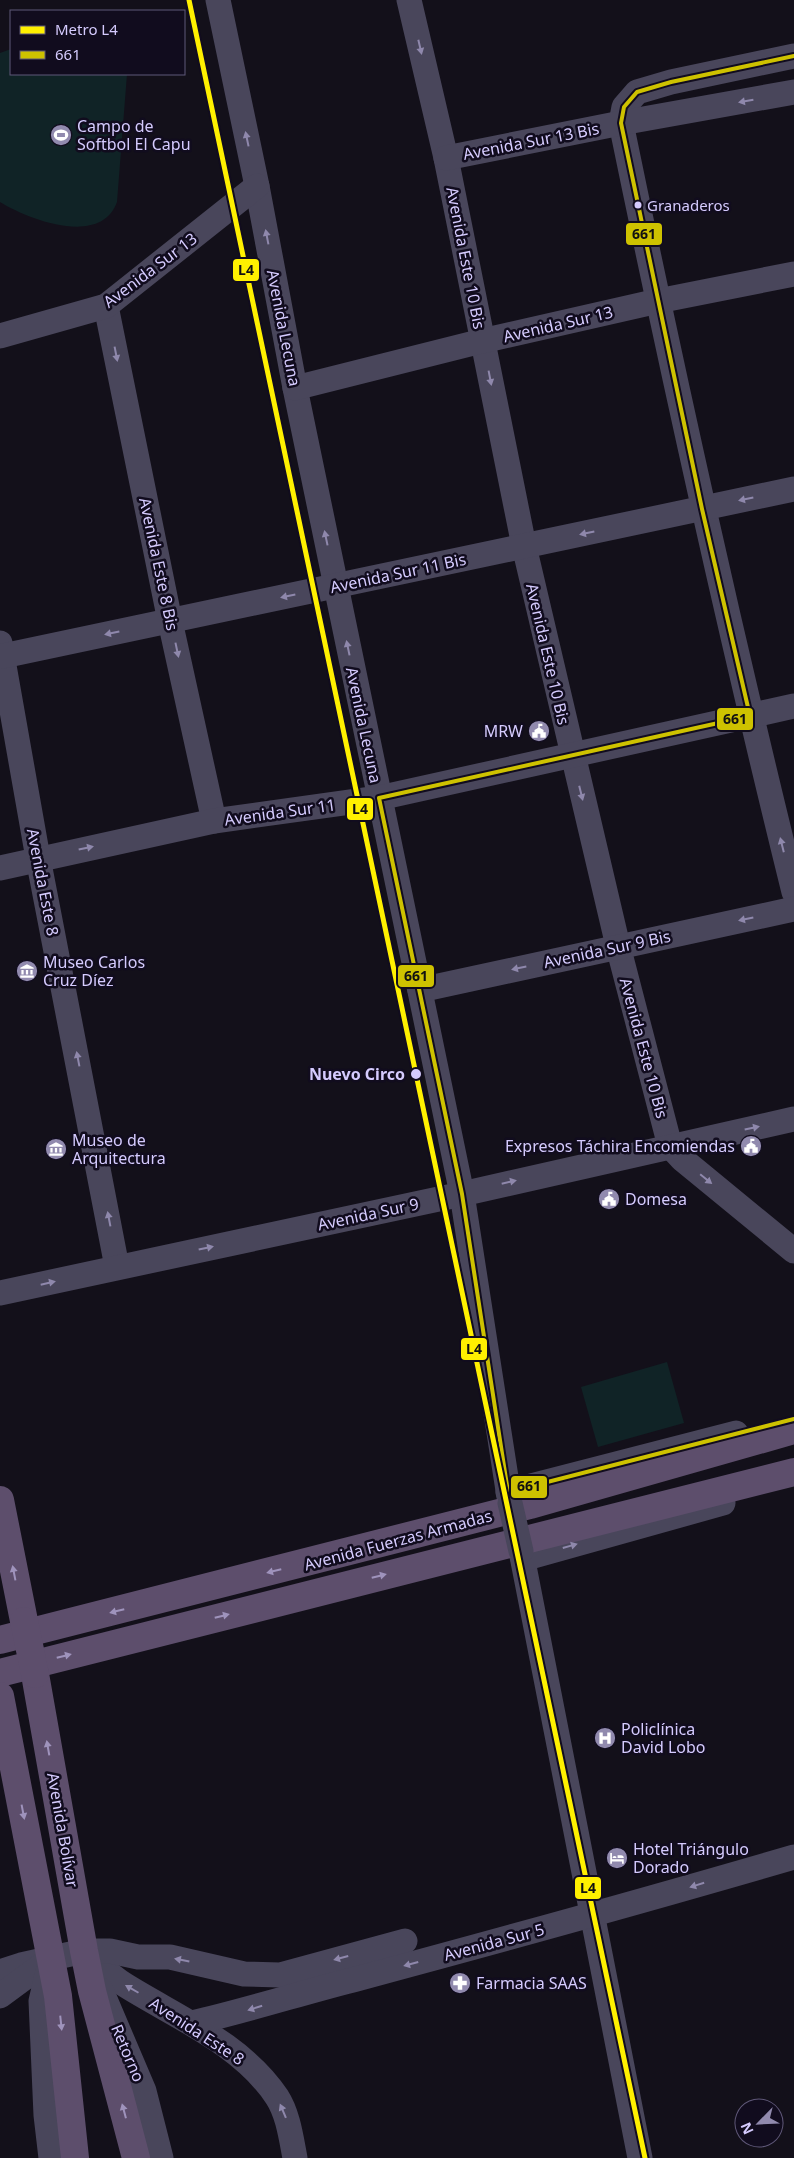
<svg xmlns="http://www.w3.org/2000/svg" width="794" height="2158" font-family="'Noto Sans',sans-serif">
  <style>
    .green { fill: #102326 }
    .lines { fill: none; stroke-linecap: round; stroke-linejoin: round }
    .minor { stroke: #49465b; stroke-width: 25 }
    .major { stroke: #5d4e6c; stroke-width: 28 }
    .minor-bridge { stroke: #49465b; stroke-width: 25 }
    .major-bridge { stroke: #5d4e6c; stroke-width: 28 }
    .bus-1-casing { stroke: #110c1e; stroke-width: 8 }
    .bus-1 { stroke: #cec200; stroke-width: 4 }
    .metro-1-casing { stroke: #110c1e; stroke-width: 9 }
    .metro-1 { stroke: #fff000; stroke-width: 5 }
    .oneway { fill: #8f88ac }
    .oneway2 { fill: #9f93bc }
    .bus-dot { fill: #d5cbfe; stroke: #110c1e; stroke-width: 2 }
    .labels { text-anchor: middle; stroke-width: 5; stroke-linejoin: round; paint-order: stroke }
    .bus-label { font-size: 15px; fill: #d5cbfe; stroke: #110c1e; text-anchor: start }
    .poi-label { font-size: 16px; fill: #d5cbfe; stroke: #110c1e; text-anchor: start }
    .street-label { font-size: 16px; fill: #d5cbfe; stroke: #110c1e }
    .stop-label { font-size: 16px; font-weight: bold; fill: #d5cbfe; stroke: #110c1e; text-anchor: end }
    .line-badge { stroke: #110c1e; stroke-width: 2 }
    .pale-badge-label { font-size: 14px; text-anchor: middle; font-weight: bold; fill: #111 }
  </style>
  <rect width="100%" height="100%" fill="#13101a"/>
  <g class="green">
    <path d="M11,49V74H127L117,202C101,247 29,220 0,202V53Z"/>
    <path d="M667,1362L684,1423L598,1447L581,1387Z"/>
  </g>
  <g class="lines">
    <g class="minor">
      <path d="M218,0L257,186L295,388L462,1194L510,1503"/>
      <path d="M409,0L446,158L524,546L618,946L670,1146L682,1159L794,1251"/>
      <path d="M794,56L671,82L637,92L624,107L621,123C674,381 731,637 794,892"/>
      <path d="M446,158L621,123L794,92"/>
      <path d="M106,306L170,621L214,821"/>
      <path d="M0,336L106,306L257,186"/>
      <path d="M295,388L482,341L658,301L794,274"/>
      <path d="M0,643L38,858L117,1267"/>
      <path d="M3,656L794,489"/>
      <path d="M0,868L214,821L379,798L794,706"/>
      <path d="M420,990L794,909"/>
      <path d="M0,1293L462,1194L794,1119"/>
      <path d="M508,1492L736,1433"/>
      <path d="M521,1551L640,2158"/>
      <path d="M523,1559L723,1503"/>
      <path d="M84,1951C97,1962 110,1976 125,1985C176,2017 242,2044 277,2097C288,2114 291,2137 295,2158"/>
      <path d="M0,1972L21,1965L84,1951H110L138,1957H170L244,1974L280,1975L405,1941"/>
      <path d="M101,1990L144,2091L161,2158"/>
      <path d="M0,1996L42,1965"/>
      <path d="M192,2023C249,2010 304,1992 360,1978C505,1939 650,1899 794,1857"/>
      <path d="M51,2158L46,2115L41,2001L51,1958"/>
    </g>
    <g class="major">
      <path d="M0,1500L24,1621"/>
      <path d="M0,1640L530,1505L794,1430"/>
      <path d="M0,1673L794,1472"/>
      <path d="M35,1674L84,1951L92,1991L136,2158"/>
      <path d="M0,1696L58,1996L75,2158"/>
    </g>
    <path class="minor-bridge" d="M510,1503L521,1551"/>
    <path class="major-bridge" d="M24,1621L35,1674"/>
    <g class="bus-1-casing">
      <path id="bus-1" d="M794,56L671,82L637,92L624,107L621,123L702,509L750,716L379,798L462,1194L508,1492L794,1419"/>
    </g>
    <use href="#bus-1" class="bus-1"/>
    <g class="metro-1-casing">
      <path id="metro-1" d="M189,0L645,2158"/>
    </g>
    <use href="#metro-1" class="metro-1"/>
  </g>
  <defs><path id="oneway-solid" d="M-6-.8H1V-3.2L6.5 0L1 3.2V.8H-6Z" transform="scale(1.25)"/></defs>
  <g class="oneway">
    <use href="#oneway-solid" transform="translate(420 47) rotate(77)"/>
    <use href="#oneway-solid" transform="translate(746 101) rotate(170)"/>
    <use href="#oneway-solid" transform="translate(247 139) rotate(-102)"/>
    <use href="#oneway-solid" transform="translate(267 237) rotate(-101)"/>
    <use href="#oneway-solid" transform="translate(116 354) rotate(79)"/>
    <use href="#oneway-solid" transform="translate(490 378) rotate(79)"/>
    <use href="#oneway-solid" transform="translate(746 499) rotate(168)"/>
    <use href="#oneway-solid" transform="translate(587 533) rotate(168)"/>
    <use href="#oneway-solid" transform="translate(326 538) rotate(-102)"/>
    <use href="#oneway-solid" transform="translate(288 596) rotate(168)"/>
    <use href="#oneway-solid" transform="translate(112 633) rotate(168)"/>
    <use href="#oneway-solid" transform="translate(348 648) rotate(-102)"/>
    <use href="#oneway-solid" transform="translate(177 650) rotate(78)"/>
    <use href="#oneway-solid" transform="translate(581 793) rotate(76)"/>
    <use href="#oneway-solid" transform="translate(782 845) rotate(-104)"/>
    <use href="#oneway-solid" transform="translate(86 848) rotate(-12)"/>
    <use href="#oneway-solid" transform="translate(746 919) rotate(168)"/>
    <use href="#oneway-solid" transform="translate(519 968) rotate(168)"/>
    <use href="#oneway-solid" transform="translate(78 1059) rotate(-101)"/>
    <use href="#oneway-solid" transform="translate(752 1128) rotate(-12)"/>
    <use href="#oneway-solid" transform="translate(706 1179) rotate(39)"/>
    <use href="#oneway-solid" transform="translate(509 1182) rotate(-13)"/>
    <use href="#oneway-solid" transform="translate(109 1219) rotate(-101)"/>
    <use href="#oneway-solid" transform="translate(206 1248) rotate(-12)"/>
    <use href="#oneway-solid" transform="translate(48 1283) rotate(-13)"/>
    <use href="#oneway-solid" transform="translate(570 1546) rotate(-16)"/>
    <use href="#oneway-solid" transform="translate(697 1885) rotate(163)"/>
    <use href="#oneway-solid" transform="translate(341 1958) rotate(165)"/>
    <use href="#oneway-solid" transform="translate(182 1960) rotate(-169)"/>
    <use href="#oneway-solid" transform="translate(411 1964) rotate(165)"/>
    <use href="#oneway-solid" transform="translate(132 1989) rotate(-150)"/>
    <use href="#oneway-solid" transform="translate(255 2008) rotate(163)"/>
    <use href="#oneway-solid" transform="translate(283 2111) rotate(-113)"/>
  </g>
  <g class="oneway2">
    <use href="#oneway-solid" transform="translate(274 1571) rotate(166)"/>
    <use href="#oneway-solid" transform="translate(14 1573) rotate(-101)"/>
    <use href="#oneway-solid" transform="translate(379 1576) rotate(-14)"/>
    <use href="#oneway-solid" transform="translate(117 1611) rotate(166)"/>
    <use href="#oneway-solid" transform="translate(222 1616) rotate(-14)"/>
    <use href="#oneway-solid" transform="translate(64 1656) rotate(-14)"/>
    <use href="#oneway-solid" transform="translate(48 1748) rotate(-100)"/>
    <use href="#oneway-solid" transform="translate(23 1812) rotate(79)"/>
    <use href="#oneway-solid" transform="translate(61 2023) rotate(84)"/>
    <use href="#oneway-solid" transform="translate(124 2111) rotate(-105)"/>
  </g>
  <defs>
    <g id="stadium-disc" transform="scale(1.125)"><circle r="9.5" fill="#918aae" stroke="#110c1e"/><path d="M0-5a6.5 5 0 1 0 0 10a6.5 5 0 1 0 0-10ZM-3.5-1.8h7v3.6h-7Z" fill="#fff"/></g>
    <g id="civic-disc" transform="scale(1.125)"><circle r="9.5" fill="#918aae" stroke="#110c1e"/><path d="M-.6-6.5H3V-4.5H.6V-3L4-1V1h2V6H-6V1h2V-1L-.6-3ZM-1.2 2.5V6h2.4V2.5Z" fill="#fff"/></g>
    <g id="museum-disc" transform="scale(1.125)"><circle r="9.5" fill="#918aae" stroke="#110c1e"/><path d="M0-6L6-3V-2H-6V-3ZM-5-1h2V3h-2ZM-1-1h2V3h-2ZM3-1h2V3H3ZM-6 4H6V6H-6Z" fill="#fff"/></g>
    <g id="hospital-disc" transform="scale(1.125)"><circle r="9.5" fill="#918aae" stroke="#110c1e"/><path d="M-5-5h3v3.5h4V-5h3V5h-3V1.5h-4V5h-3Z" fill="#fff"/></g>
    <g id="hotel-disc" transform="scale(1.125)"><circle r="9.5" fill="#918aae" stroke="#110c1e"/><path d="M-6-4.5h1.5V1H6V5H4.5V3h-9V5H-6ZM-4 0a1.8 1.8 0 1 1 3.6 0ZM.5 0V-2.5h3Q6-2.5 6 0Z" fill="#fff"/></g>
    <g id="pharmacy-disc" transform="scale(1.125)"><circle r="9.5" fill="#918aae" stroke="#110c1e"/><path d="M-2-6h4v4h4v4h-4v4h-4v-4h-4v-4h4Z" fill="#fff"/></g>
  </defs>
  <g fill-rule="evenodd">
    <use href="#stadium-disc" x="61" y="135"/>
    <use href="#civic-disc" x="539" y="731"/>
    <use href="#museum-disc" x="27" y="971"/>
    <use href="#civic-disc" x="751" y="1146"/>
    <use href="#museum-disc" x="56" y="1149"/>
    <use href="#civic-disc" x="609" y="1199"/>
    <use href="#hospital-disc" x="605" y="1738"/>
    <use href="#hotel-disc" x="617" y="1858"/>
    <use href="#pharmacy-disc" x="460" y="1983"/>
  </g>
  <g class="bus-dot">
    <circle cx="638" cy="205" r="4.5"/>
    <circle cx="416" cy="1074" r="6"/>
  </g>
  <g class="labels">
    <g class="bus-label">
      <text x="647" y="211">Granaderos</text>
    </g>
    <g class="poi-label">
      <text x="77" y="132">Campo de<tspan x="77" dy="18">Softbol El Capu</tspan></text>
      <text x="523" y="737" text-anchor="end">MRW</text>
      <text x="43" y="968">Museo Carlos<tspan x="43" dy="18">Cruz Díez</tspan></text>
      <text x="72" y="1146">Museo de<tspan x="72" dy="18">Arquitectura</tspan></text>
      <text x="735" y="1152" text-anchor="end">Expresos Táchira Encomiendas</text>
      <text x="625" y="1205">Domesa</text>
      <text x="621" y="1735">Policlínica<tspan x="621" dy="18">David Lobo</tspan></text>
      <text x="633" y="1855">Hotel Triángulo<tspan x="633" dy="18">Dorado</tspan></text>
      <text x="476" y="1989">Farmacia SAAS</text>
    </g>
    <g class="street-label">
      <text transform="translate(531 141) rotate(-11)" y="6">Avenida Sur 13 Bis</text>
      <text transform="translate(466 258) rotate(79)" y="6">Avenida Este 10 Bis</text>
      <text transform="translate(150 270) rotate(-37)" y="6">Avenida Sur 13</text>
      <text transform="translate(558 324) rotate(-13)" y="6">Avenida Sur 13</text>
      <text transform="translate(284 328) rotate(79)" y="6">Avenida Lecuna</text>
      <text transform="translate(159 564) rotate(78)" y="6">Avenida Este 8 Bis</text>
      <text transform="translate(398 573) rotate(-12)" y="6">Avenida Sur 11 Bis</text>
      <text transform="translate(548 654) rotate(77)" y="6">Avenida Este 10 Bis</text>
      <text transform="translate(364 725) rotate(78)" y="6">Avenida Lecuna</text>
      <text transform="translate(280 812) rotate(-8)" y="6">Avenida Sur 11</text>
      <text transform="translate(43 882) rotate(79)" y="6">Avenida Este 8</text>
      <text transform="translate(607 949) rotate(-12)" y="6">Avenida Sur 9 Bis</text>
      <text transform="translate(644 1048) rotate(75)" y="6">Avenida Este 10 Bis</text>
      <text transform="translate(368 1214) rotate(-12)" y="6">Avenida Sur 9</text>
      <text transform="translate(398 1540) rotate(-15)" y="6">Avenida Fuerzas Armadas</text>
      <text transform="translate(63 1830) rotate(80)" y="6">Avenida Bolívar</text>
      <text transform="translate(494 1942) rotate(-15)" y="6">Avenida Sur 5</text>
      <text transform="translate(197 2031) rotate(33)" y="6">Avenida Este 8</text>
      <text transform="translate(128 2053) rotate(67)" y="6">Retorno</text>
    </g>
    <g class="stop-label">
      <text x="405" y="1080">Nuevo Circo</text>
    </g>
  </g>
  <g class="line-badge">
    <rect x="625" y="222" width="38" height="24" rx="5" fill="#cec200"/>
    <rect x="232" y="258" width="28" height="24" rx="5" fill="#fff000"/>
    <rect x="716" y="707" width="38" height="24" rx="5" fill="#cec200"/>
    <rect x="346" y="797" width="28" height="24" rx="5" fill="#fff000"/>
    <rect x="397" y="964" width="38" height="24" rx="5" fill="#cec200"/>
    <rect x="460" y="1337" width="28" height="24" rx="5" fill="#fff000"/>
    <rect x="510" y="1475" width="38" height="24" rx="5" fill="#cec200"/>
    <rect x="574" y="1876" width="28" height="24" rx="5" fill="#fff000"/>
  </g>
  <g class="pale-badge-label">
    <text x="644" y="239">661</text>
    <text x="246" y="275">L4</text>
    <text x="735" y="724">661</text>
    <text x="360" y="814">L4</text>
    <text x="416" y="981">661</text>
    <text x="474" y="1354">L4</text>
    <text x="529" y="1491">661</text>
    <text x="588" y="1893">L4</text>
  </g>
  <rect x="10" y="10" width="175" height="65" fill="#110c1e" stroke="#5f5878"/>
  <rect x="20" y="26" width="25" height="8" fill="#fff000" stroke="#5f5878"/>
  <text x="55" y="35" font-size="15" fill="#d5cbfe">Metro L4</text>
  <rect x="20" y="51" width="25" height="8" fill="#cec200" stroke="#5f5878"/>
  <text x="55" y="60" font-size="15" fill="#d5cbfe">661</text>
  <g transform="translate(759 2123) rotate(246)"><circle r="24" fill="#110c1e" stroke="#5f5878"/>
  <path d="M0-4L9 19L0 12L-9 19Z" fill="#918aae"/>
  <text y="-8" font-size="14" font-weight="bold" text-anchor="middle" fill="#d5cbfe">N</text>
  </g>
</svg>
